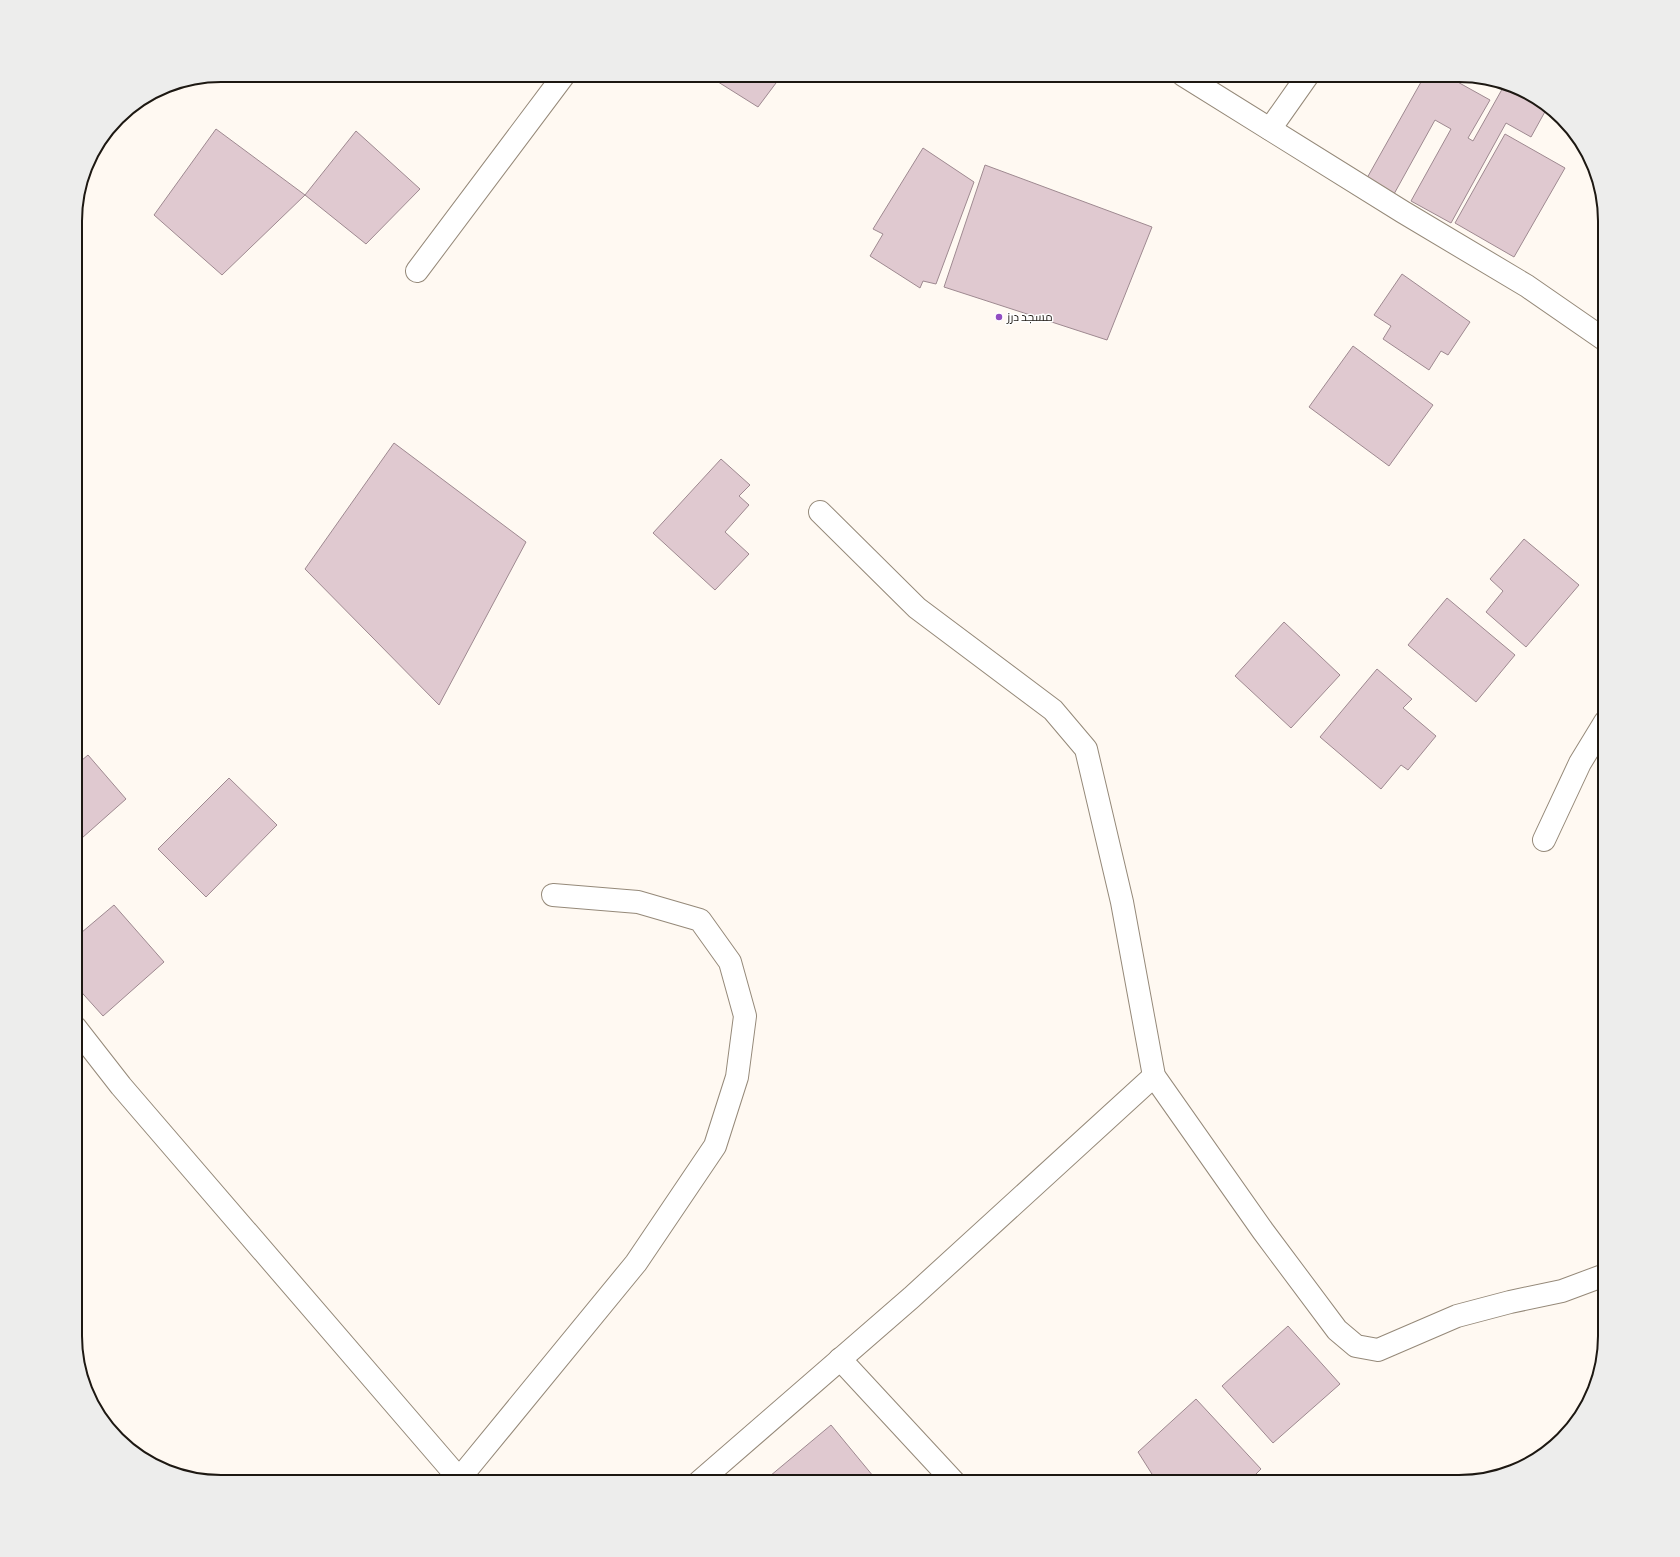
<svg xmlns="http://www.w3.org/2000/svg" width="1680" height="1557" font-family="'Alegreya Sans',Cairo,sans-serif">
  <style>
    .building { fill: #e0c9d0; stroke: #9e8990 }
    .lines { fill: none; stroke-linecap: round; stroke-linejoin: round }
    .minor-casing { stroke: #958979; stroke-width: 24 }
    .tertiary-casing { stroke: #958979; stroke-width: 24 }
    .minor { stroke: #fff; stroke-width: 22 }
    .tertiary { stroke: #fff; stroke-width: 22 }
    .poi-dot { fill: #924dc1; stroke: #fff; stroke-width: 1.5 }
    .labels { text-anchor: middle; stroke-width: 3; stroke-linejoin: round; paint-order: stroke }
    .poi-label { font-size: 12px; fill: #1d1812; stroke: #fff; text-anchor: start }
    .rim { fill: none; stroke: #1d1812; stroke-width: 2 }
  </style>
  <rect width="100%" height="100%" fill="#fff9f2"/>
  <g class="building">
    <path d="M707,75H782L758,107Z"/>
    <path d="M1425,75H1445L1490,100L1468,138L1473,141L1505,84L1515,86L1547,108L1531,137L1506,123L1451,223L1411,201L1451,129L1435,120L1394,194L1367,178Z"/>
    <path d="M216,129L305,195L222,275L154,215Z"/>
    <path d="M356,131L420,189L366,244L305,195Z"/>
    <path d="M1505,134L1565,168L1514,257L1455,223Z"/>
    <path d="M923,148L974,182L936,284L923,281L920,288L870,256L883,234L873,229Z"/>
    <path d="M985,165L1152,227L1107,340L944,287Z"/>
    <path d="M1402,274L1470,322L1448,355L1441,351L1429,370L1383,339L1391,326L1374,315Z"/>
    <path d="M1353,346L1433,405L1389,466L1309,407Z"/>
    <path d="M394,443L526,542L439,705L305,569Z"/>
    <path d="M721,459L750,485L739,496L749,505L725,532L749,554L715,590L653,533Z"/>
    <path d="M1524,539L1579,585L1526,647L1486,612L1503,591L1490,579Z"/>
    <path d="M1447,598L1515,655L1476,702L1408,645Z"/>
    <path d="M1284,622L1340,675L1291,728L1235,676Z"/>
    <path d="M1377,669L1412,699L1403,708L1436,736L1408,770L1401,765L1381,789L1320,737Z"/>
    <path d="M88,755L126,799L82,838L75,830V766Z"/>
    <path d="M229,778L277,825L206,897L158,849Z"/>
    <path d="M114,905L164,962L103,1016L75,985V968L78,960L75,957V938Z"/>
    <path d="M1288,1326L1340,1384L1273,1443L1222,1386Z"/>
    <path d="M1196,1399L1261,1469L1248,1482H1184L1182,1479L1177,1482H1157L1138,1452Z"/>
    <path d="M831,1425L878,1482H774L770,1476Z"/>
  </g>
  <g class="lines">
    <g class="minor-casing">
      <g id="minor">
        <path d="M1270,129L1308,75"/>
        <path d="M417,271L564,75"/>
        <path d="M820,512L917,608L1053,710L1086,749L1122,902L1154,1076L1263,1231L1337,1330L1356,1346L1378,1350L1457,1316L1510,1302L1562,1291L1605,1275"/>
        <path d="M1544,840L1580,763L1605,722"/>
        <path d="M75,1027L121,1086L462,1482"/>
        <path d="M840,1359L954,1482"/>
        <path d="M459,1479L636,1263L715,1146L737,1077L745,1016L730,962L700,920L638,902L553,895"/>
        <path d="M699,1482L912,1297L1154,1076"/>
      </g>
    </g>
    <g class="tertiary-casing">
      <path id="tertiary" d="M1183,75L1403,212L1527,286L1605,340"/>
    </g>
    <use href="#minor" class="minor"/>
    <use href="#tertiary" class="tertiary"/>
  </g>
  <circle class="poi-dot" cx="999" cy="317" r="4"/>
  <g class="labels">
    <g class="poi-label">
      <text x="1007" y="321">مسجد درز</text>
    </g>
  </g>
  <path d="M0 0H1680V1557H0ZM221 82H1459A139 139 0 0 1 1598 221V1336A139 139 0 0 1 1459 1475H221A139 139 0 0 1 82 1336V221A139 139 0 0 1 221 82Z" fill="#ededec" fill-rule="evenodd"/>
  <path class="rim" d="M221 82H1459A139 139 0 0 1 1598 221V1336A139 139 0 0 1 1459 1475H221A139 139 0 0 1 82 1336V221A139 139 0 0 1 221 82Z"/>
</svg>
